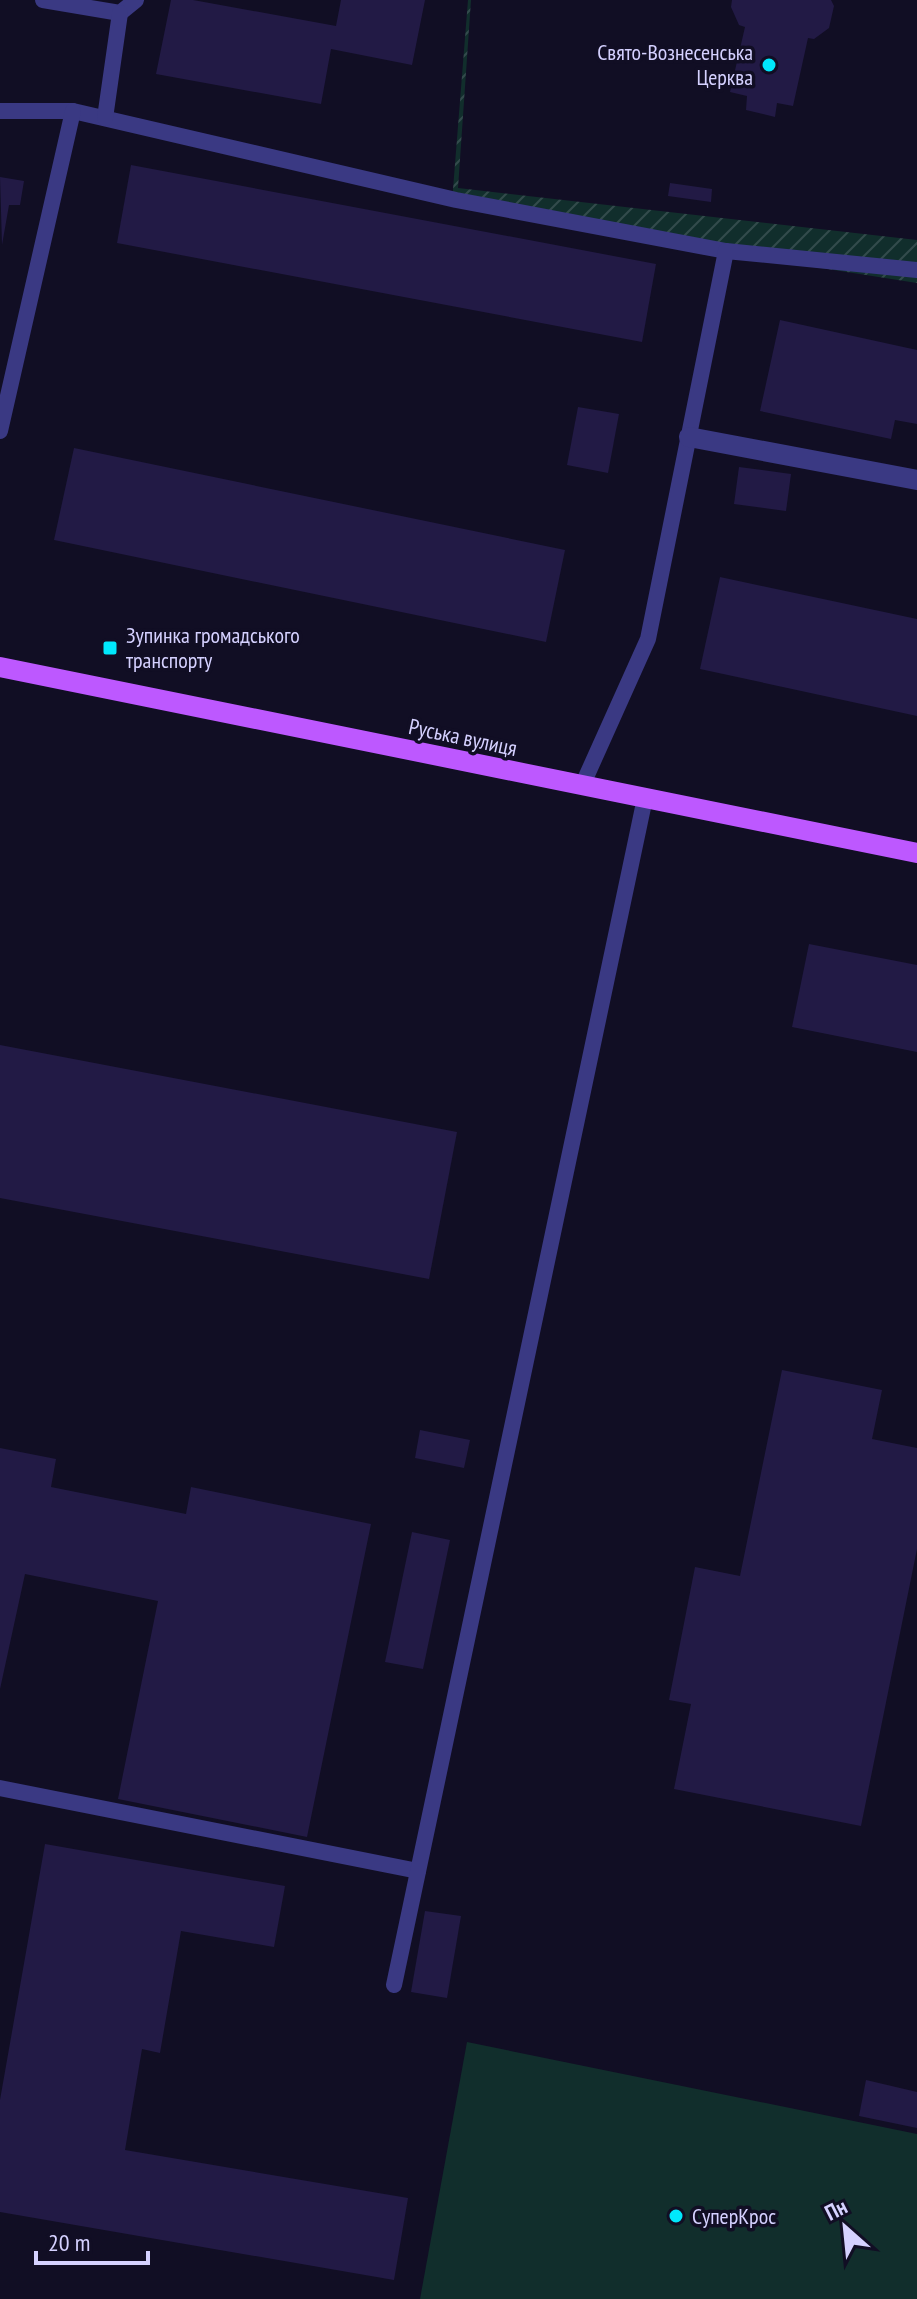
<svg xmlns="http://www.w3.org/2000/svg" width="917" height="2299" font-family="'PT Sans Narrow',sans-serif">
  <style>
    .garden { fill: url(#garden-furrows) }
    .pitch { fill: #112e2c }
    .building { fill: #221a45 }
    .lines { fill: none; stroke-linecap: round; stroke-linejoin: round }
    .service { stroke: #3a3983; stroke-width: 16 }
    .minor { stroke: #3a3983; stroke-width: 20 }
    .primary { stroke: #bd58ff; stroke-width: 20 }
    .poi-dot { fill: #00e8fc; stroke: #110e24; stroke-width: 3 }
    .labels { text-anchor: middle; stroke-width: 7; stroke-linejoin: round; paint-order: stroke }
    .poi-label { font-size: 22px; fill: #d5d1ff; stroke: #110e24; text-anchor: start }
    .street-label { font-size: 22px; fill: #d5d1ff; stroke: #110e24 }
  </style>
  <defs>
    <pattern id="garden-furrows" width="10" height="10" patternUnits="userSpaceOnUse" patternTransform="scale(2)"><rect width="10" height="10" fill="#112e2c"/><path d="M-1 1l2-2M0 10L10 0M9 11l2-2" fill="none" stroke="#334b4c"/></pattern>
  </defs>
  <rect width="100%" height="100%" fill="#110e24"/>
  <path class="garden" d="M468,0H471L458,188L917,240V283L732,254L452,202Z"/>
  <path class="pitch" d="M467,2042L917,2134V2299H420Z"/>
  <g class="building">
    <path d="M171,0H193L336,26L341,0H425L412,65L331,49L321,104L156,74Z"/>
    <path d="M732,0H831L834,6L829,28L814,39L808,38L793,106L777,103L775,117L746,110L747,96L730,92L745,27L739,25L731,7Z"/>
    <path d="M131,165L656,264L642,342L117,243Z"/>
    <path d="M0,177L24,181L20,205H9L2,245Z"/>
    <path d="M670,183L712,189L711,202L668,196Z"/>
    <path d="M780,320L917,350V424L895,420L891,439L760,411Z"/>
    <path d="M578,407L619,414L608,473L567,465Z"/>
    <path d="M74,448L565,550L546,642L54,540Z"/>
    <path d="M739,467L791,474L786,511L734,504Z"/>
    <path d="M720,577L917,619V716L700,669Z"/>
    <path d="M809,944L917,965V1052L792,1027Z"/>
    <path d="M0,1045L457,1132L429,1279L0,1198Z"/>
    <path d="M782,1370L882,1390L872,1439L917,1448V1549L861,1826L674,1789L691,1704L669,1700L695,1567L740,1576Z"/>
    <path d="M420,1430L470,1440L464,1468L415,1458Z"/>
    <path d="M0,1448L56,1459L51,1487L186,1514L191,1487L371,1524L307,1837L118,1799L158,1601L25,1574L0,1689Z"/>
    <path d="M412,1532L450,1540L423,1669L385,1662Z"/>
    <path d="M45,1844L285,1886L274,1947L181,1931L160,2053L142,2049L125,2150L408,2198L394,2280L0,2212V2100Z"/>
    <path d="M425,1911L461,1916L447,1998L411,1992Z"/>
    <path d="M866,2080L917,2092V2128L859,2116Z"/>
  </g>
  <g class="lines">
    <g class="service">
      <path d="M43,0L120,13L136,0"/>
      <path d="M0,111H73L456,200L726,251"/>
      <path d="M105,118L120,13"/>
      <path d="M0,431L73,111"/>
      <path d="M582,786L648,639L726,251L917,270"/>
      <path d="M0,1788L418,1871"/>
      <path d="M394,1985L645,798"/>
    </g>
    <path class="minor" d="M689,437L917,480"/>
    <path class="primary" d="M0,667L917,853"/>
  </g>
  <g class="poi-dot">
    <circle cx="769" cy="65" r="8"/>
    <rect x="102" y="640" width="16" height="16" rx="4"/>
    <circle cx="676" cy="2216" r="8"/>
  </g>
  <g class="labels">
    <g class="poi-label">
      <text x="753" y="60" text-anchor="end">Свято-Вознесенська<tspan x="753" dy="25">Церква</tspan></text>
      <text x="126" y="643">Зупинка громадського<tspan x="126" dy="25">транспорту</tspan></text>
      <text x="692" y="2224">СуперКрос</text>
    </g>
    <g class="street-label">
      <text transform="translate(463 737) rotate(12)" y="8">Руська вулиця</text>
    </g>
  </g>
  <g transform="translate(845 2227) rotate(333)" stroke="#110e24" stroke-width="6" paint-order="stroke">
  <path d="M0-6L14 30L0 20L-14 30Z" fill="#d5d1ff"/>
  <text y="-12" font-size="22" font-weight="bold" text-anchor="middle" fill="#d5d1ff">Пн</text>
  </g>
  <path d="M36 2251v12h112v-12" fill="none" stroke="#d5d1ff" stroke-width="4"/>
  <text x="48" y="2251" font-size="24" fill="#d5d1ff" stroke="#110e24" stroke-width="6" paint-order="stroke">20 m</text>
</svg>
